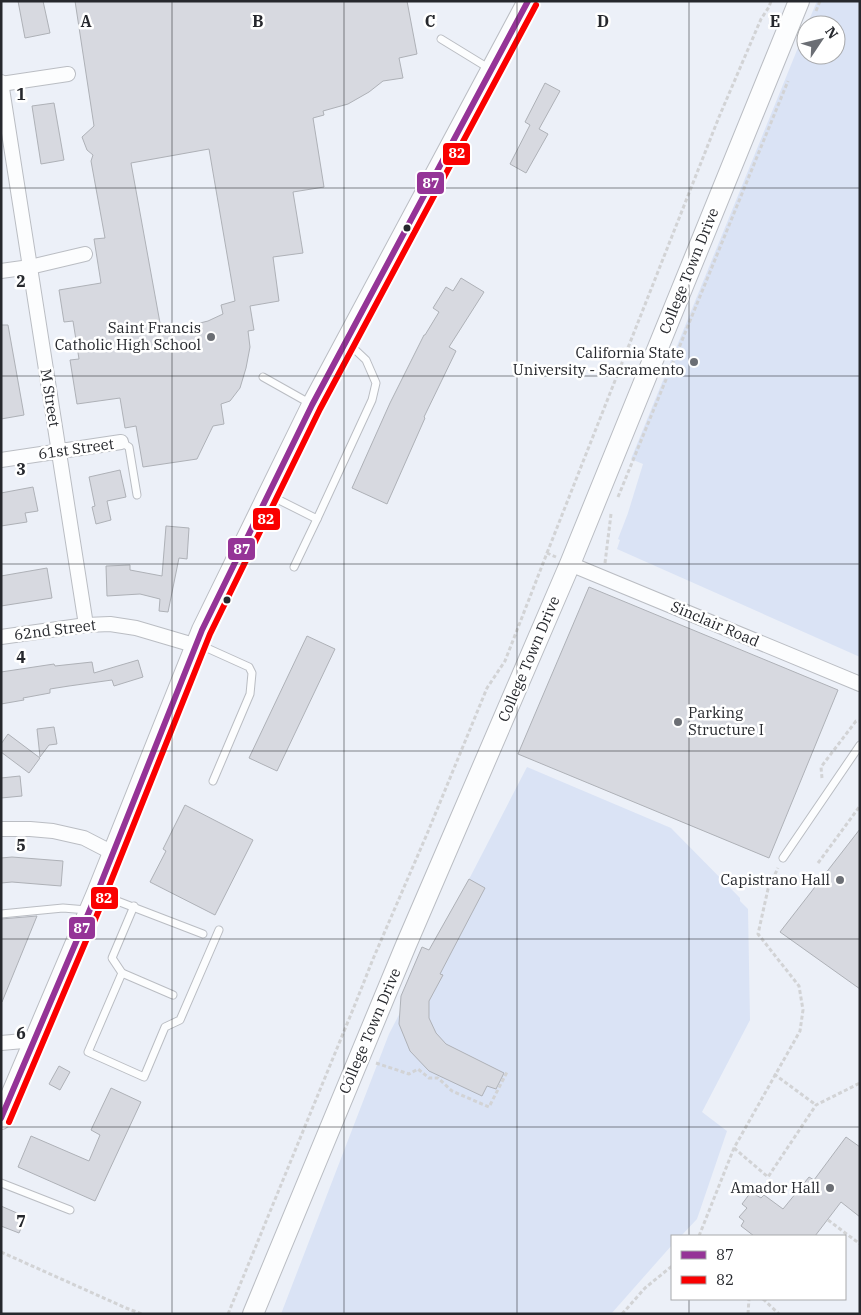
<svg xmlns="http://www.w3.org/2000/svg" width="861" height="1315" font-family="'IBM Plex Serif',serif">
  <style>
    .green { fill: #dae3f5 }
    .building { fill: #d7d9e0; stroke: #aeb1b7; fill-rule: evenodd }
    .lines { fill: none; stroke-linecap: round; stroke-linejoin: round }
    .lane-casing { stroke: #babdc3; stroke-width: 9 }
    .street-casing { stroke: #babdc3; stroke-width: 16 }
    .secondary-casing { stroke: #babdc3; stroke-width: 22 }
    .path { stroke: #d2d3d5; stroke-width: 3; stroke-dasharray: 4 2.5; stroke-linecap: butt }
    .lane { stroke: #fcfdfe; stroke-width: 7 }
    .street { stroke: #fcfdfe; stroke-width: 14 }
    .secondary { stroke: #fcfdfe; stroke-width: 20 }
    .bus-1-casing { stroke: #fff; stroke-width: 10 }
    .bus-2-casing { stroke: #fff; stroke-width: 10 }
    .bus-1 { stroke: #953497; stroke-width: 6 }
    .bus-2 { stroke: #fa0000; stroke-width: 6 }
    .grid { fill: none; stroke: #26282d; stroke-width: 1; stroke-opacity: 0.55 }
    .bus-dot { fill: #26282d; stroke: #fff; stroke-width: 2 }
    .poi-dot { fill: #6b6e74; stroke: #fff; stroke-width: 2 }
    .labels { text-anchor: middle; stroke-width: 5; stroke-linejoin: round; paint-order: stroke }
    .street-label { font-size: 15px; fill: #26282d; stroke: #fff }
    .poi-label { font-size: 15px; fill: #26282d; stroke: #fff; text-anchor: end }
    .grid-label { font-size: 16px; text-anchor: middle; font-weight: bold; fill: #26282d; stroke: #fff; stroke-width: 5; stroke-linejoin: round; paint-order: stroke }
    .line-badge { stroke: #fff; stroke-width: 2 }
    .badge-label { font-size: 14px; text-anchor: middle; font-weight: bold; fill: #fff }
  </style>
  <rect width="100%" height="100%" fill="#ecf0f8"/>
  <g class="green">
    <path d="M817,1H860V657L617,549L620,540L618,539L628,513L643,464L631,459L806,28V55H836V25H807Z"/>
    <path d="M527,767L671,828L740,898V901L748,909L750,1020L702,1112L727,1131L697,1219L681,1236H672V1245L611,1314H281L389,1034Z"/>
  </g>
  <g class="building">
    <path d="M18,1H43L50,33L25,38Z"/>
    <path d="M75,1H407L417,54L399,58L403,78L383,81L369,92L348,104L323,111L324,115L313,118L324,187L293,192L303,253L273,257L279,301L250,306L254,330L248,331L250,347L246,368L240,388L230,401L221,404L224,424L213,426L197,459L143,467L136,426L125,428L120,398L77,404L70,360L79,359L73,321L64,322L59,290L101,283L94,239L105,238L91,161L93,155L87,150L82,137L94,126ZM209,149L235,301L221,305L223,314L208,321L192,325L175,326L160,323L131,163Z"/>
    <path d="M545,83L560,91L539,129L548,134L526,173L510,164L530,125L525,122Z"/>
    <path d="M54,103L64,160L41,164L32,106Z"/>
    <path d="M461,278L484,292L449,347L456,351L424,417L425,418L387,504L352,488L390,403L424,335H425L439,312L433,308L446,287L453,291Z"/>
    <path d="M1,325H8L24,415L1,419Z"/>
    <path d="M120,470L126,497L107,501L111,520L96,524L92,507L95,506L89,477Z"/>
    <path d="M33,487L38,511L25,513L27,522L1,526V493Z"/>
    <path d="M166,526L189,528L187,559L179,558L168,612L159,611L160,599L140,594L107,596L106,566L130,565V570L162,576Z"/>
    <path d="M47,568L52,598L1,606V576Z"/>
    <path d="M589,587L838,690L769,858L518,754Z"/>
    <path d="M307,636L335,649L277,771L249,758Z"/>
    <path d="M138,660L143,677L114,686L112,680L69,686L50,689V693L23,698L24,700L1,704V672L54,664L55,666L92,662L94,673Z"/>
    <path d="M54,727L57,744L49,745L40,757L37,729Z"/>
    <path d="M8,734L40,758L29,773L1,752V744Z"/>
    <path d="M20,776L22,796L1,798V778Z"/>
    <path d="M185,805L253,840L215,915L150,882L166,851L163,849Z"/>
    <path d="M860,829V989L780,932Z"/>
    <path d="M12,857L63,861L61,886L12,882L1,883V858Z"/>
    <path d="M469,879L485,888L440,974L443,975L429,1001V1018L436,1033L446,1044L504,1073L496,1089L487,1086L482,1096L429,1071L410,1051L399,1024L401,996L422,947L429,950Z"/>
    <path d="M37,916L2,1002H1V919Z"/>
    <path d="M59,1066L70,1072L60,1090L49,1084Z"/>
    <path d="M111,1088L141,1102L95,1201L18,1167L31,1136L89,1161L100,1135L91,1130Z"/>
    <path d="M846,1137L860,1147V1217L841,1202L815,1236H754L741,1226L744,1221L739,1217L747,1208L742,1204L751,1192L761,1198L764,1195L783,1209L809,1177L814,1180Z"/>
    <path d="M1,1206L26,1217L19,1233L1,1226Z"/>
  </g>
  <g class="lines">
    <g class="lane-casing">
      <g id="lane">
        <path d="M441,39L490,69"/>
        <path d="M263,377L311,404"/>
        <path d="M121,442L129,447L137,495"/>
        <path d="M269,495L317,519L372,400L376,383L366,360L348,343"/>
        <path d="M294,567L317,519"/>
        <path d="M198,644L249,667L252,673L250,694L213,781"/>
        <path d="M783,858L860,745"/>
        <path d="M99,894L203,934"/>
        <path d="M134,906L112,958L122,973L173,995"/>
        <path d="M1,914L63,908L87,910"/>
        <path d="M122,973L88,1052L144,1077L165,1027L180,1020L219,930"/>
        <path d="M1,1183L70,1210"/>
      </g>
    </g>
    <g class="street-casing">
      <g id="street">
        <path d="M1,82L86,625"/>
        <path d="M1,84L68,74"/>
        <path d="M1,271L30,267L85,254"/>
        <path d="M1,460L121,442"/>
        <path d="M570,564L860,684"/>
        <path d="M1,637L86,625L110,624L136,628L197,646"/>
        <path d="M1,829H30L53,831L84,838L113,853"/>
        <path d="M1,1043L35,1040"/>
      </g>
    </g>
    <g class="secondary-casing">
      <g id="secondary">
        <path d="M1,1119L97,893L202,630L312,405L528,1"/>
        <path d="M253,1314L406,945L570,564L799,1"/>
      </g>
    </g>
    <g class="path">
      <path d="M816,11L820,1"/>
      <path d="M618,497L788,81"/>
      <path d="M547,553L719,117L761,19L769,7L771,1"/>
      <path d="M605,563L611,514"/>
      <path d="M822,778L821,767L856,721H860"/>
      <path d="M818,863L860,806"/>
      <path d="M376,1063L409,1074L418,1069L429,1078H438L452,1091L489,1107L507,1072"/>
      <path d="M774,1074L816,1105"/>
      <path d="M734,1148L768,1177L816,1105L860,1083"/>
      <path d="M828,1220L860,1244"/>
      <path d="M699,1236L734,1148L800,1031L803,1010L799,986L758,934L768,889L778,868"/>
      <path d="M1,1252L126,1308L142,1314"/>
      <path d="M763,1299L779,1314"/>
      <path d="M228,1314L356,1002L373,959L427,834L487,688L505,661L547,553L556,557"/>
      <path d="M622,1314L645,1288L672,1266"/>
      <path d="M748,1314L749,1299"/>
    </g>
    <use href="#lane" class="lane"/>
    <use href="#street" class="street"/>
    <use href="#secondary" class="secondary"/>
    <g class="bus-1-casing">
      <path id="bus-1" d="M1,1118L97,893L202,630L312,405L528,1"/>
    </g>
    <g class="bus-2-casing">
      <path id="bus-2" d="M9,1122L105,896L210,634L320,409L536,5"/>
    </g>
    <use href="#bus-1" class="bus-1"/>
    <use href="#bus-2" class="bus-2"/>
  </g>
  <path class="grid" d="M172,1V1314M344,1V1314M517,1V1314M689,1V1236M1,188H860M1,376H860M1,564H860M1,751H860M1,939H860M1,1127H860M689,1299V1314"/>
  <g class="bus-dot">
    <circle cx="407" cy="228" r="4.5"/>
    <circle cx="227" cy="600" r="4.5"/>
  </g>
  <g class="poi-dot">
    <circle cx="211" cy="337" r="5"/>
    <circle cx="694" cy="362" r="5"/>
    <circle cx="678" cy="722" r="5"/>
    <circle cx="840" cy="880" r="5"/>
    <circle cx="830" cy="1188" r="5"/>
  </g>
  <g class="labels">
    <g class="street-label">
      <text transform="translate(689 271) rotate(-68)" y="5">College Town Drive</text>
      <text transform="translate(50 398) rotate(81)" y="5">M Street</text>
      <text transform="translate(76 449) rotate(-8)" y="5">61st Street</text>
      <text transform="translate(715 624) rotate(23)" y="5">Sinclair Road</text>
      <text transform="translate(55 630) rotate(-7)" y="5">62nd Street</text>
      <text transform="translate(529 659) rotate(-67)" y="5">College Town Drive</text>
      <text transform="translate(370 1031) rotate(-67)" y="5">College Town Drive</text>
    </g>
    <g class="poi-label">
      <text x="201" y="333">Saint Francis<tspan x="201" dy="17">Catholic High School</tspan></text>
      <text x="684" y="358">California State<tspan x="684" dy="17">University - Sacramento</tspan></text>
      <text x="688" y="718" text-anchor="start">Parking<tspan x="688" dy="17">Structure I</tspan></text>
      <text x="830" y="885">Capistrano Hall</text>
      <text x="820" y="1193">Amador Hall</text>
    </g>
  </g>
  <g class="grid-label">
    <text x="86" y="27">A</text>
    <text x="258" y="27">B</text>
    <text x="430" y="27">C</text>
    <text x="603" y="27">D</text>
    <text x="775" y="27">E</text>
    <text x="21" y="100">1</text>
    <text x="21" y="287">2</text>
    <text x="21" y="475">3</text>
    <text x="21" y="663">4</text>
    <text x="21" y="851">5</text>
    <text x="21" y="1039">6</text>
    <text x="21" y="1227">7</text>
  </g>
  <g class="line-badge">
    <rect x="442" y="142" width="29" height="24" rx="5" fill="#fa0000"/>
    <rect x="416" y="171" width="29" height="24" rx="5" fill="#953497"/>
    <rect x="252" y="507" width="29" height="24" rx="5" fill="#fa0000"/>
    <rect x="227" y="537" width="29" height="24" rx="5" fill="#953497"/>
    <rect x="90" y="886" width="29" height="24" rx="5" fill="#fa0000"/>
    <rect x="68" y="916" width="28" height="24" rx="5" fill="#953497"/>
  </g>
  <g class="badge-label">
    <text x="457" y="158">82</text>
    <text x="431" y="188">87</text>
    <text x="266" y="524">82</text>
    <text x="242" y="554">87</text>
    <text x="104" y="903">82</text>
    <text x="82" y="933">87</text>
  </g>
  <rect width="861" height="1315" fill="none" stroke="#26282d" stroke-width="5"/>
  <rect x="671" y="1235" width="175" height="65" fill="#ffffff" stroke="#a8a9ab"/>
  <rect x="681" y="1251" width="25" height="8" fill="#953497" stroke="#a8a9ab"/>
  <text x="716" y="1260" font-size="15" fill="#26282d">87</text>
  <rect x="681" y="1276" width="25" height="8" fill="#fa0000" stroke="#a8a9ab"/>
  <text x="716" y="1285" font-size="15" fill="#26282d">82</text>
  <g transform="translate(821 40) rotate(55)"><circle r="24" fill="#ffffff" stroke="#a8a9ab"/>
  <path d="M0-4L9 19L0 12L-9 19Z" fill="#6b6e74"/>
  <text y="-8" font-size="14" font-weight="bold" text-anchor="middle" fill="#26282d">N</text>
  </g>
</svg>
